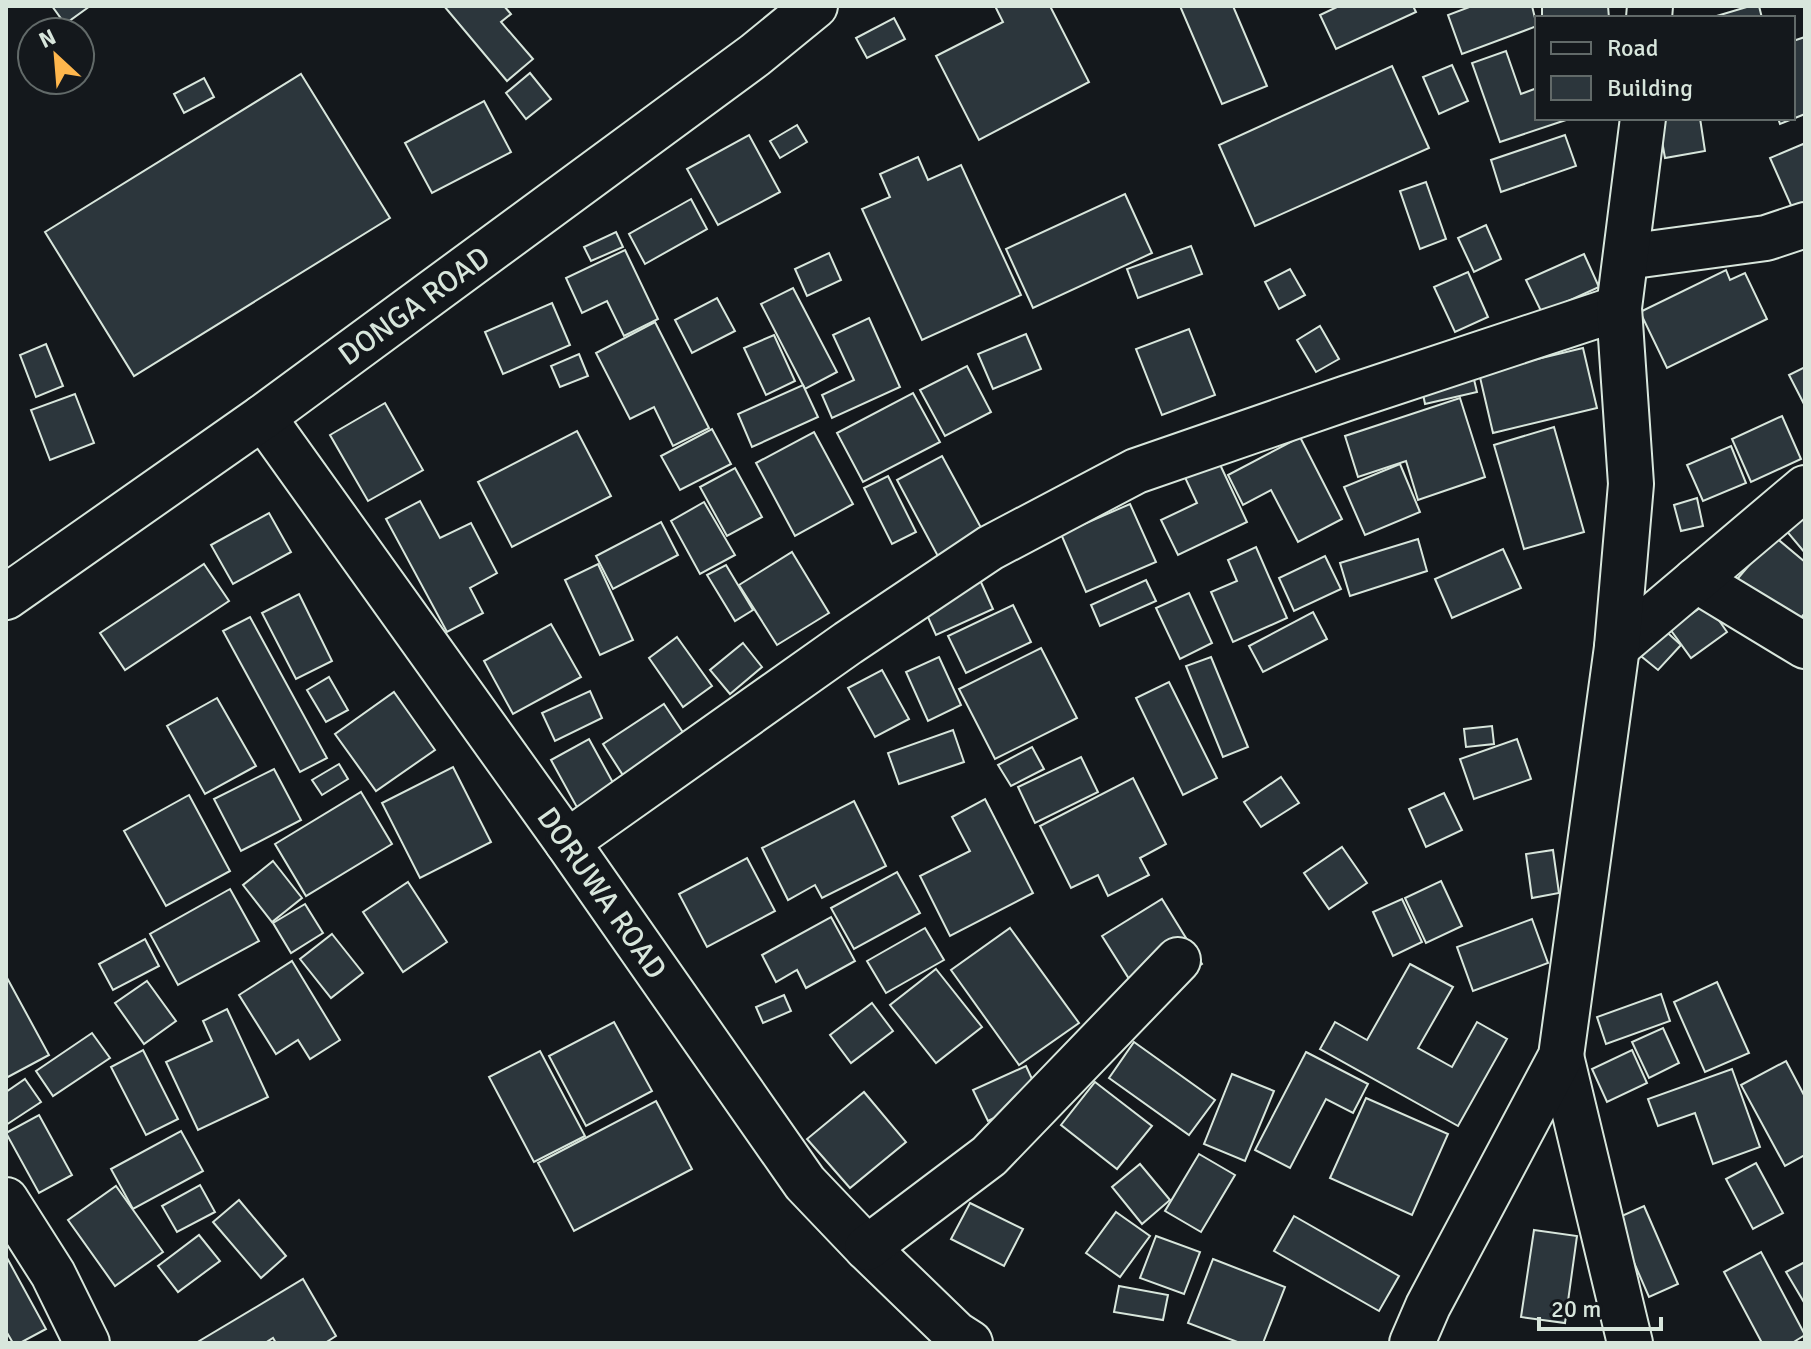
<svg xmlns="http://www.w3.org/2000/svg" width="1811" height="1349" font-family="Signika,sans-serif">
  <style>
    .building { fill: #2c363c; stroke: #d8e6dc; stroke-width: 2 }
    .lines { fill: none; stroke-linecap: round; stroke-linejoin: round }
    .minor-casing { stroke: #d8e6dc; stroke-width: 48 }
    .minor { stroke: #14181c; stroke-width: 44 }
    .labels { text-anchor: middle; stroke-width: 6; stroke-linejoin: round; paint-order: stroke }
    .street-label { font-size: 30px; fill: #d8e6dc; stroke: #14181c }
  </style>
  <rect width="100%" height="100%" fill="#14181c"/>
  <g class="building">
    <path d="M52,6H90L65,24Z"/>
    <path d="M444,6H504L511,14L501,22L533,59L507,81Z"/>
    <path d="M995,6H1050L1089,82L979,140L936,56L1003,22Z"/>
    <path d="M1180,6H1233L1267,86L1222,104Z"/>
    <path d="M1339,6H1413L1416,12L1336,49L1320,15Z"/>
    <path d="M1472,6H1532L1537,26L1462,54L1448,15Z"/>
    <path d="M1542,6H1608L1609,18H1542Z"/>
    <path d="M1750,6H1759L1762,18H1710Z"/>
    <path d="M894,18L905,39L867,58L856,38Z"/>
    <path d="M1805,37V114L1780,124L1778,118H1793V41Z"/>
    <path d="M1506,51L1521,94L1537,88V118L1569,119L1500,142L1472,63Z"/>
    <path d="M1452,65L1468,101L1439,114L1423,77Z"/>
    <path d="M1392,66L1429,148L1255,226L1219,145Z"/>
    <path d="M530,73L551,99L526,119L506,93Z"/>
    <path d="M301,74L390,218L134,376L45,232Z"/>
    <path d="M204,78L214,97L184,113L174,94Z"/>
    <path d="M484,101L511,152L432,193L405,143Z"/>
    <path d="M1658,118H1700L1705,151L1665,158Z"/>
    <path d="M797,125L807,142L780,158L770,141Z"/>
    <path d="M749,135L780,192L718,225L687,169Z"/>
    <path d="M1565,135L1576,166L1501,192L1491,160Z"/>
    <path d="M1803,144L1805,147V218L1798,221L1770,158Z"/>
    <path d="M918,157L928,180L961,165L1021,295L922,340L862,209L890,197L880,174Z"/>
    <path d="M1426,182L1446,239L1420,249L1400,191Z"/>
    <path d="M1125,194L1152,253L1033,308L1006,249Z"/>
    <path d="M691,199L707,229L645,264L629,234Z"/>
    <path d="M1486,225L1501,259L1474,272L1458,238Z"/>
    <path d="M616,232L623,247L591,261L584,247Z"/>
    <path d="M1191,246L1202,274L1138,298L1127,269Z"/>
    <path d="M625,250L658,319L624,336L607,301L582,313L566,278Z"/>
    <path d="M829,253L841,280L807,296L795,269Z"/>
    <path d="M1584,254L1599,287L1542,313L1526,280Z"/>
    <path d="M1290,269L1305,295L1279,309L1265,282Z"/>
    <path d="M1726,270L1730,280L1745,273L1767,319L1667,368L1640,312Z"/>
    <path d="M1468,272L1488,317L1455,332L1434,287Z"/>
    <path d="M793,288L837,372L805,389L761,304Z"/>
    <path d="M717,298L735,331L692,353L675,320Z"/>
    <path d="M552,303L570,345L503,374L485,332Z"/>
    <path d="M869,318L900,387L832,418L822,395L854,380L833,335Z"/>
    <path d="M655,322L709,428L673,446L654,407L630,419L596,353Z"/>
    <path d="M1320,326L1339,359L1316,372L1297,340Z"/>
    <path d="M1189,329L1215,395L1162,415L1136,349Z"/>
    <path d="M1026,334L1041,369L993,389L978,354Z"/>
    <path d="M774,335L795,381L766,395L744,348Z"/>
    <path d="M46,344L63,386L36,397L20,355Z"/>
    <path d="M1583,348L1597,408L1493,433L1479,373Z"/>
    <path d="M579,354L588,376L560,387L551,366Z"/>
    <path d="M967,366L991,412L945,436L920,390Z"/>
    <path d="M1471,367L1477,392L1425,404L1420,379Z"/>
    <path d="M1805,367V406L1789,375Z"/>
    <path d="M803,385L818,417L752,447L738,414Z"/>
    <path d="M913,393L940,442L863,482L837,433Z"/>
    <path d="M75,394L94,443L50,460L31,410Z"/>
    <path d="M1460,398L1485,477L1418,500L1406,461L1358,477L1345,436Z"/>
    <path d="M385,403L423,470L368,501L330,435Z"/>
    <path d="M1782,416L1801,459L1751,482L1732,439Z"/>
    <path d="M1554,427L1584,532L1524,549L1494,445Z"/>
    <path d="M712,429L731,464L680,490L661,456Z"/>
    <path d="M577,431L611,496L512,547L478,482Z"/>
    <path d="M814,432L853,504L795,536L756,463Z"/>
    <path d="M1300,437L1342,519L1298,542L1271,490L1243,505L1228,475Z"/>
    <path d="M1731,446L1746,483L1703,501L1687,465Z"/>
    <path d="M942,456L985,535L940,560L897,480Z"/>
    <path d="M1216,456L1247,522L1178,555L1161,520L1197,503L1182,471Z"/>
    <path d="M1400,464L1420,512L1365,535L1344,487Z"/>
    <path d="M735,468L762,517L727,536L700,487Z"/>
    <path d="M888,476L916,532L892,544L864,488Z"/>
    <path d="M1697,498L1703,526L1681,531L1674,505Z"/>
    <path d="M420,501L440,538L471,523L497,573L470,588L483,613L447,632L386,519Z"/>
    <path d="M704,502L735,555L700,574L671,521Z"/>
    <path d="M1130,504L1156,562L1086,592L1061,534Z"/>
    <path d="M1805,511V553L1784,528Z"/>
    <path d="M269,513L291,552L233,584L211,545Z"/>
    <path d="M661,522L678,555L613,589L596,556Z"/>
    <path d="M1774,536L1805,562V613L1790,631L1733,584Z"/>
    <path d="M1418,539L1427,571L1350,596L1340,563Z"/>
    <path d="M1256,547L1287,618L1233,642L1211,592L1237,581L1228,560Z"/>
    <path d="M1503,549L1521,588L1452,618L1435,579Z"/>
    <path d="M792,552L829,613L777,645L739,585Z"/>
    <path d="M1325,556L1341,589L1294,611L1279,578Z"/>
    <path d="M204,564L229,601L125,670L100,633Z"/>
    <path d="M598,564L633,640L600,655L565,580Z"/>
    <path d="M726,565L753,610L735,621L707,575Z"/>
    <path d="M980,580L993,609L936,635L923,606Z"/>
    <path d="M1146,580L1156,601L1100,626L1091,605Z"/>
    <path d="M1189,593L1212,643L1180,659L1156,608Z"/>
    <path d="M299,594L332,661L296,679L262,613Z"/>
    <path d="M1707,603L1727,632L1691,658L1670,629Z"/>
    <path d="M1013,605L1031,642L966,673L948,636Z"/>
    <path d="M1313,612L1327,639L1263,672L1249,646Z"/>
    <path d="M250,617L327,758L300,772L223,631Z"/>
    <path d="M551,624L581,677L513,714L484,661Z"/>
    <path d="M1659,625L1681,645L1658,670L1636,652Z"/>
    <path d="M677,637L712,686L683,707L649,658Z"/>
    <path d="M743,643L762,667L730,694L710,670Z"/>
    <path d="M1041,648L1077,718L995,759L959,689Z"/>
    <path d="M939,657L961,705L928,721L906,672Z"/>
    <path d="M1211,657L1248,747L1223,757L1186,666Z"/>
    <path d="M882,670L909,719L875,737L848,688Z"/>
    <path d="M329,677L348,710L326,722L307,690Z"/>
    <path d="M1169,682L1217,778L1183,795L1136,698Z"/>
    <path d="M590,691L602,718L555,741L542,713Z"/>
    <path d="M394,692L435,750L376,791L335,734Z"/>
    <path d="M217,698L256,766L205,794L167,726Z"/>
    <path d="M664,704L688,740L626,780L603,744Z"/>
    <path d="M1492,726L1494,744L1466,747L1464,729Z"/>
    <path d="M953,730L964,762L899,784L888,753Z"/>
    <path d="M589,739L617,790L579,811L551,760Z"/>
    <path d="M1517,739L1531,779L1474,799L1460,759Z"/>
    <path d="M1032,747L1044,769L1011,786L998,765Z"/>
    <path d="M1081,757L1098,792L1035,823L1018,787Z"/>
    <path d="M339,764L348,779L322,795L312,780Z"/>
    <path d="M453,767L491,842L420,878L382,803Z"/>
    <path d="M274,769L301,820L241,851L214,799Z"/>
    <path d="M1281,777L1299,803L1261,827L1244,802Z"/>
    <path d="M1133,778L1166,844L1140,858L1149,875L1108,896L1098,875L1071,888L1040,826Z"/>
    <path d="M361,792L392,844L306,896L275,844Z"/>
    <path d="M1444,793L1462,830L1426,847L1409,809Z"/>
    <path d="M189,795L230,871L166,906L124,831Z"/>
    <path d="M985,799L1033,893L950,936L920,876L970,851L952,817Z"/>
    <path d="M854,801L886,866L822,898L815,885L788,900L762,848Z"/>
    <path d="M1342,847L1367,883L1329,909L1304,873Z"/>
    <path d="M1553,850L1559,893L1532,898L1526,854Z"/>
    <path d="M747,858L775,911L707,947L679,894Z"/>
    <path d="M273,861L302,898L272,922L243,885Z"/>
    <path d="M897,872L920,913L854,949L831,908Z"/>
    <path d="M1441,881L1462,926L1426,943L1405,898Z"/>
    <path d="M408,882L447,942L403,972L363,912Z"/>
    <path d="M230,889L259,941L178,985L150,934Z"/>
    <path d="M1162,899L1202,964L1143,1001L1102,936Z"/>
    <path d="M1402,899L1422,942L1393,956L1373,912Z"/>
    <path d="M305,904L323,933L291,953L273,923Z"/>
    <path d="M831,917L855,961L806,988L797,970L776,982L762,955Z"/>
    <path d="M1532,919L1548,963L1473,991L1457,947Z"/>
    <path d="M925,928L944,960L886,993L867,961Z"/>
    <path d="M1010,928L1079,1023L1019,1065L951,970Z"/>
    <path d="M332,934L363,973L331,998L300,959Z"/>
    <path d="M145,939L159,966L113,990L99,964Z"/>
    <path d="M292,961L340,1040L310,1059L298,1040L276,1054L239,995Z"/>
    <path d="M1410,964L1453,987L1418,1048L1452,1067L1477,1022L1507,1039L1458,1126L1320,1049L1335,1022L1367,1040Z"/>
    <path d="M936,969L982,1027L936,1063L890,1005Z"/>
    <path d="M6,976L49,1055L6,1078Z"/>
    <path d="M147,981L176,1021L144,1044L115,1003Z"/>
    <path d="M1717,982L1749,1053L1705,1072L1674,1002Z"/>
    <path d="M1661,994L1670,1021L1606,1044L1597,1017Z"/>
    <path d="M784,995L791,1011L763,1023L756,1007Z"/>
    <path d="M872,1003L893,1031L851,1063L830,1035Z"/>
    <path d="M227,1009L268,1097L198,1130L166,1062L212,1041L203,1021Z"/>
    <path d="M614,1022L652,1091L586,1126L549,1056Z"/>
    <path d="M1663,1028L1679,1063L1649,1078L1632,1042Z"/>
    <path d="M92,1033L110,1058L53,1096L36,1071Z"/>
    <path d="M1134,1042L1215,1100L1189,1135L1109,1078Z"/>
    <path d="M143,1050L178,1119L146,1135L111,1067Z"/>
    <path d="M1632,1050L1647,1083L1607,1102L1592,1069Z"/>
    <path d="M540,1051L585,1136L534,1162L489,1077Z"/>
    <path d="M1306,1052L1368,1084L1353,1113L1326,1099L1290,1168L1255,1150Z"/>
    <path d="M1786,1061L1805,1097V1155L1785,1166L1741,1085Z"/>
    <path d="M1026,1066L1040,1096L988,1121L973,1090Z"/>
    <path d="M1732,1069L1760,1147L1713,1164L1695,1113L1658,1126L1648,1099Z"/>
    <path d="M1232,1074L1274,1091L1245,1161L1204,1144Z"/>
    <path d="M25,1079L41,1102L6,1125V1092Z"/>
    <path d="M1095,1082L1152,1126L1117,1169L1061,1125Z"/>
    <path d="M864,1092L906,1142L850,1188L807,1139Z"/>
    <path d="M1366,1098L1448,1134L1412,1215L1330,1178Z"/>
    <path d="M656,1101L692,1169L574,1231L538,1163Z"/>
    <path d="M39,1115L72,1175L39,1193L6,1133Z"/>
    <path d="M181,1131L203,1171L133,1209L111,1169Z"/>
    <path d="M1199,1154L1235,1175L1201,1232L1165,1211Z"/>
    <path d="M1756,1163L1783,1213L1753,1229L1726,1179Z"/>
    <path d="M1140,1164L1170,1200L1142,1224L1112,1187Z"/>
    <path d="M200,1185L215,1212L177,1232L162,1206Z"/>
    <path d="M116,1186L163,1252L115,1286L68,1220Z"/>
    <path d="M239,1200L286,1256L261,1278L213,1222Z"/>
    <path d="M970,1203L1023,1229L1004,1266L951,1239Z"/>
    <path d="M1644,1206L1678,1284L1649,1297L1615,1219Z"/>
    <path d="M1116,1212L1150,1236L1120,1277L1086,1253Z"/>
    <path d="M1294,1216L1399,1276L1379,1311L1274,1251Z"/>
    <path d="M1534,1230L1577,1236L1565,1323L1521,1317Z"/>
    <path d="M199,1235L220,1261L178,1292L158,1266Z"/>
    <path d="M1156,1236L1200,1252L1184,1294L1140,1278Z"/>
    <path d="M1761,1252L1805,1335L1792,1343H1762L1724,1272Z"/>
    <path d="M6,1256L46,1329L20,1343H13L6,1331Z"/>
    <path d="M1213,1259L1285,1287L1263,1343H1240L1188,1323Z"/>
    <path d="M1805,1262V1304L1786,1272Z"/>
    <path d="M303,1279L336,1336L325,1343H276L273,1338L265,1343H196Z"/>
    <path d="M1119,1286L1168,1295L1163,1320L1114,1312Z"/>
  </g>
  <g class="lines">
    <g class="minor-casing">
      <g id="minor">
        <path d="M1649,18L1650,6"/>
        <path d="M1626,257L1766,238L1805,225"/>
        <path d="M263,417L567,842L805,1183L867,1248L956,1334L970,1343"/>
        <path d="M1696,580L1805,646"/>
        <path d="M6,597L263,417L755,55L815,6"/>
        <path d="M1617,647L1805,488"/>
        <path d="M567,842L848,643L990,548L1136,471L1347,398L1619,308"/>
        <path d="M1561,1056L1630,1343"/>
        <path d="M6,1200L53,1274L87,1343"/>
        <path d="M867,1248L989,1156L1178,960"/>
        <path d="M1412,1343L1428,1306L1561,1056L1617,647L1631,484L1619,308L1643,118"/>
      </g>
    </g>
    <use href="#minor" class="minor"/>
  </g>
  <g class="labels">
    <g class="street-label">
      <text transform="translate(414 306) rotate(-36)" y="10">DONGA ROAD</text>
      <text transform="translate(602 893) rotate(55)" y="10">DORUWA ROAD</text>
    </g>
  </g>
  <rect width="1811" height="1349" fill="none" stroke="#d8e6dc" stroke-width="16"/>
  <rect x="1535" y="16" width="260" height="104" fill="#14181c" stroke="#626a69" stroke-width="2"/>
  <rect x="1551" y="42" width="40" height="12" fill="#14181c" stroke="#626a69" stroke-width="2"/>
  <text x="1607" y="56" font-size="24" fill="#d8e6dc">Road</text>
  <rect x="1551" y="76" width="40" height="24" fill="#2c363c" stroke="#626a69" stroke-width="2"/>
  <text x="1607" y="96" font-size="24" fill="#d8e6dc">Building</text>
  <g transform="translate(56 56) rotate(334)"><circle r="38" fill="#14181c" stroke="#626a69" stroke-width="2"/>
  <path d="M0-6L14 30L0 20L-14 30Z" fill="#ffb74d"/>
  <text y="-12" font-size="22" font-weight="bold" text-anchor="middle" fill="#d8e6dc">N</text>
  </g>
  <path d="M1539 1317v12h122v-12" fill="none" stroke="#d8e6dc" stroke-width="4"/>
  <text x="1551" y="1317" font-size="24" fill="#d8e6dc" stroke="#14181c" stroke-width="6" paint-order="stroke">20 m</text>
</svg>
